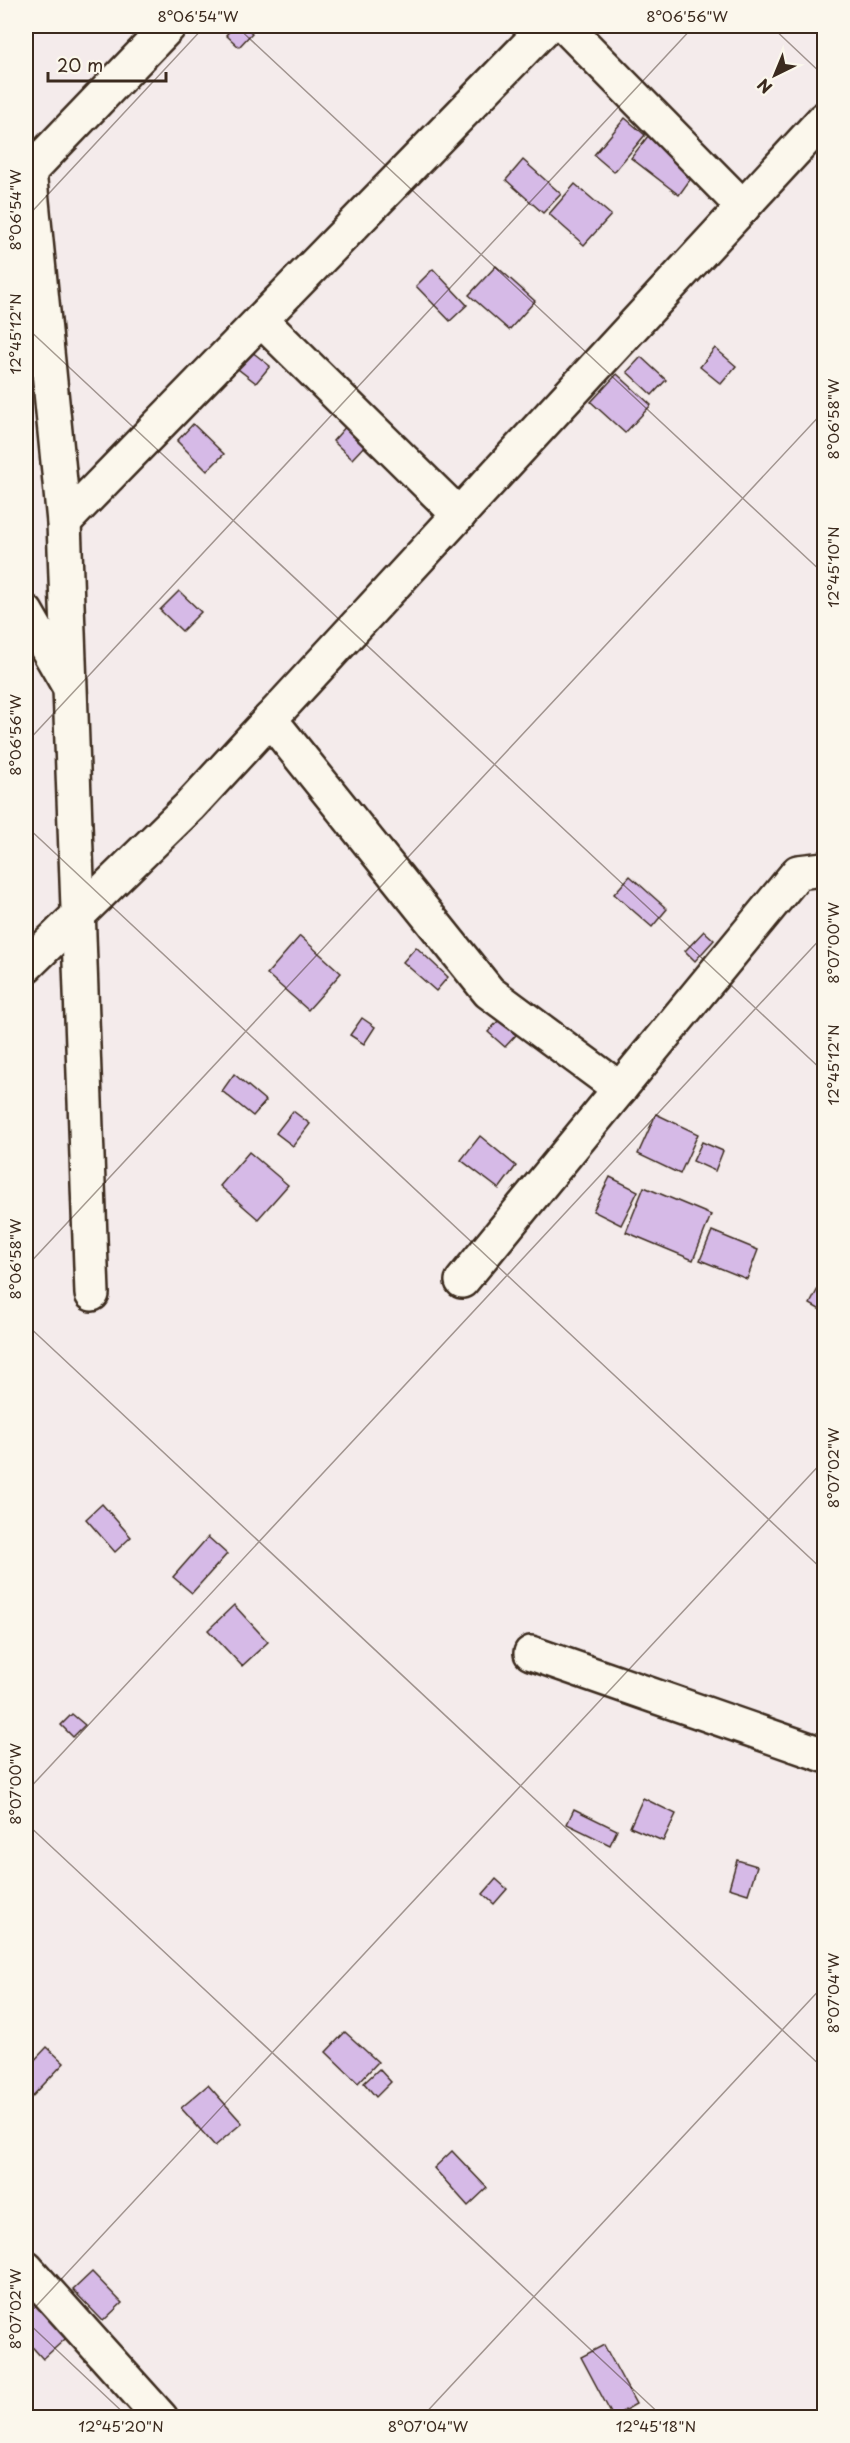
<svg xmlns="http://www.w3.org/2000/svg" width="850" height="2443" font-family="'Playpen Sans',sans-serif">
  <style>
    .building { fill: #d6bae7; stroke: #3b2a1e; stroke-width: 1.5 }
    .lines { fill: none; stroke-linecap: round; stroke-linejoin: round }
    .minor-casing { stroke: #3b2a1e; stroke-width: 38 }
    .minor { stroke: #fbf7ec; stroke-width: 33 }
    .ticks { fill: none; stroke: #3b2a1e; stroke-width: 1.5; stroke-opacity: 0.45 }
    .neatline { fill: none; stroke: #3b2a1e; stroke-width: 2 }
    .ticks-label { font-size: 15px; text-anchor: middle; fill: #3b2a1e }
  </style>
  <rect width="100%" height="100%" fill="#f4ebeb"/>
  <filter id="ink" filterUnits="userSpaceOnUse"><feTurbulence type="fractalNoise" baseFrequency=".0167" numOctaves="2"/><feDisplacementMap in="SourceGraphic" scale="12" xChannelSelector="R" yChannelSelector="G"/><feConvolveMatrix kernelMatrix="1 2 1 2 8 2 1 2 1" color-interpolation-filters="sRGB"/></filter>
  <g filter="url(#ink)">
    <g class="building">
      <path d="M234,26H245L252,33L239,47L226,35Z"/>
      <path d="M625,118L645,135L614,172L594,155Z"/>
      <path d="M648,136L695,173L679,195L631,158Z"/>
      <path d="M523,160L561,194L543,213L506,180Z"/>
      <path d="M575,184L611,215L584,245L549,214Z"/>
      <path d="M496,266L535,301L509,330L469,295Z"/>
      <path d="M433,269L467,305L450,321L416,286Z"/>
      <path d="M715,348L736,366L721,384L700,367Z"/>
      <path d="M251,351L270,366L256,383L238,369Z"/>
      <path d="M641,357L666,380L652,395L627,372Z"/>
      <path d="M617,374L651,405L625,433L591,402Z"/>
      <path d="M193,424L224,454L207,471L177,441Z"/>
      <path d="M348,424L367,443L352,459L333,441Z"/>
      <path d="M179,591L201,612L182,631L160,610Z"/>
      <path d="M630,876L667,909L652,927L614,894Z"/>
      <path d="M704,931L714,940L695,961L685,951Z"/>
      <path d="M300,936L341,973L308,1010L267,974Z"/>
      <path d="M416,947L448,977L436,991L403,962Z"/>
      <path d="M362,1018L375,1027L364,1044L350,1035Z"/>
      <path d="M499,1020L516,1035L505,1047L488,1032Z"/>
      <path d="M234,1074L266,1101L253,1116L222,1091Z"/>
      <path d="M293,1111L310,1124L293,1146L276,1133Z"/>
      <path d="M656,1114L698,1134L680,1174L638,1154Z"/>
      <path d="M480,1136L516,1166L499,1189L461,1160Z"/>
      <path d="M702,1142L723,1151L715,1171L693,1161Z"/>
      <path d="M249,1152L288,1185L258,1219L220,1186Z"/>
      <path d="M610,1177L638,1191L621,1225L593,1211Z"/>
      <path d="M644,1187L711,1215L693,1260L626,1232Z"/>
      <path d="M712,1231L758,1250L747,1279L700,1260Z"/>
      <path d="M821,1283L824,1285V1312L810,1304Z"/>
      <path d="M102,1504L131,1537L115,1552L86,1519Z"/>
      <path d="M208,1537L227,1554L192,1593L173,1577Z"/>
      <path d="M234,1605L268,1642L242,1666L208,1630Z"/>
      <path d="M72,1714L85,1725L73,1737L61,1725Z"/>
      <path d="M643,1798L676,1814L663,1841L630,1827Z"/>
      <path d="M574,1809L617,1830L610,1845L567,1824Z"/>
      <path d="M737,1860L757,1866L748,1894L729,1888Z"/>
      <path d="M496,1879L507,1889L494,1904L483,1894Z"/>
      <path d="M345,2032L378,2062L358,2083L326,2052Z"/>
      <path d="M47,2047L64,2063L26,2103V2069Z"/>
      <path d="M379,2069L391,2082L376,2097L364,2083Z"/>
      <path d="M208,2085L242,2123L215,2146L181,2108Z"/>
      <path d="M452,2151L487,2188L468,2206L434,2168Z"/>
      <path d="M92,2272L122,2303L103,2321L73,2290Z"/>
      <path d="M26,2279L74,2331L43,2359L26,2340Z"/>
      <path d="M604,2345L636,2404L613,2417L581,2357Z"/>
    </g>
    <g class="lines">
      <g class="minor-casing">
        <g id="minor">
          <path d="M565,26L743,207"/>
          <path d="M26,161L29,171L64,522L92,1294"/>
          <path d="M26,175L169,26"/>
          <path d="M261,320L459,515"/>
          <path d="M64,522L547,26"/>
          <path d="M26,612L67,683"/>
          <path d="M270,719L489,992L620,1089"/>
          <path d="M26,966L189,807L824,119"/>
          <path d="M462,1281L798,872L824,869"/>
          <path d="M531,1653L824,1755"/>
          <path d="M26,2268L161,2418"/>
        </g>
      </g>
      <use href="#minor" class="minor"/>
    </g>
  </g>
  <path class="ticks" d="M236,26L824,574M771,26L824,76M26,218L205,26M26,327L824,1072M26,743L694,26M26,826L824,1571M26,1267L824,411M26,1324L824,2069M26,1792L824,935M26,1823L664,2418M26,2317L824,1460M26,2321L129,2418M421,2418L824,1985"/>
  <rect width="850" height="2443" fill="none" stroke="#fbf7ec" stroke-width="66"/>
  <g transform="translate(775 75) rotate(223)" stroke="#fbf7ec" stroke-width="4.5" paint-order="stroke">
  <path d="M0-4.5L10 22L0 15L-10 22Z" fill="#3b2a1e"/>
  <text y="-9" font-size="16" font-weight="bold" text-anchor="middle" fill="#3b2a1e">N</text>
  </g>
  <path d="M48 72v9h118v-9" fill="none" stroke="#3b2a1e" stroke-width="3"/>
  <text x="57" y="72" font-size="18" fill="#3b2a1e" stroke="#fbf7ec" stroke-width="4.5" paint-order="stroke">20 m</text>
  <rect x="33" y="33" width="784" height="2377" class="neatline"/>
  <g class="ticks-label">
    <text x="198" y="22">8°06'54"W</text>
    <text x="687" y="22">8°06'56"W</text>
    <text transform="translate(16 210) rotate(-90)" y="5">8°06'54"W</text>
    <text transform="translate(16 334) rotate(-90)" y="5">12°45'12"N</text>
    <text transform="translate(834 419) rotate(-90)" y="5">8°06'58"W</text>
    <text transform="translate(834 567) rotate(-90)" y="5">12°45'10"N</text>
    <text transform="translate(16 735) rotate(-90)" y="5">8°06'56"W</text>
    <text transform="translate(834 943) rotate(-90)" y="5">8°07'00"W</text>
    <text transform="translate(834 1065) rotate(-90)" y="5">12°45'12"N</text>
    <text transform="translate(16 1259) rotate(-90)" y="5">8°06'58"W</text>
    <text transform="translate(834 1468) rotate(-90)" y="5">8°07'02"W</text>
    <text transform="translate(16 1784) rotate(-90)" y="5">8°07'00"W</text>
    <text transform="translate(834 1993) rotate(-90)" y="5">8°07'04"W</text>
    <text transform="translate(16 2309) rotate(-90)" y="5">8°07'02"W</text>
    <text x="121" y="2432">12°45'20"N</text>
    <text x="428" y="2432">8°07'04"W</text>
    <text x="656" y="2432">12°45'18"N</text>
  </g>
</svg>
